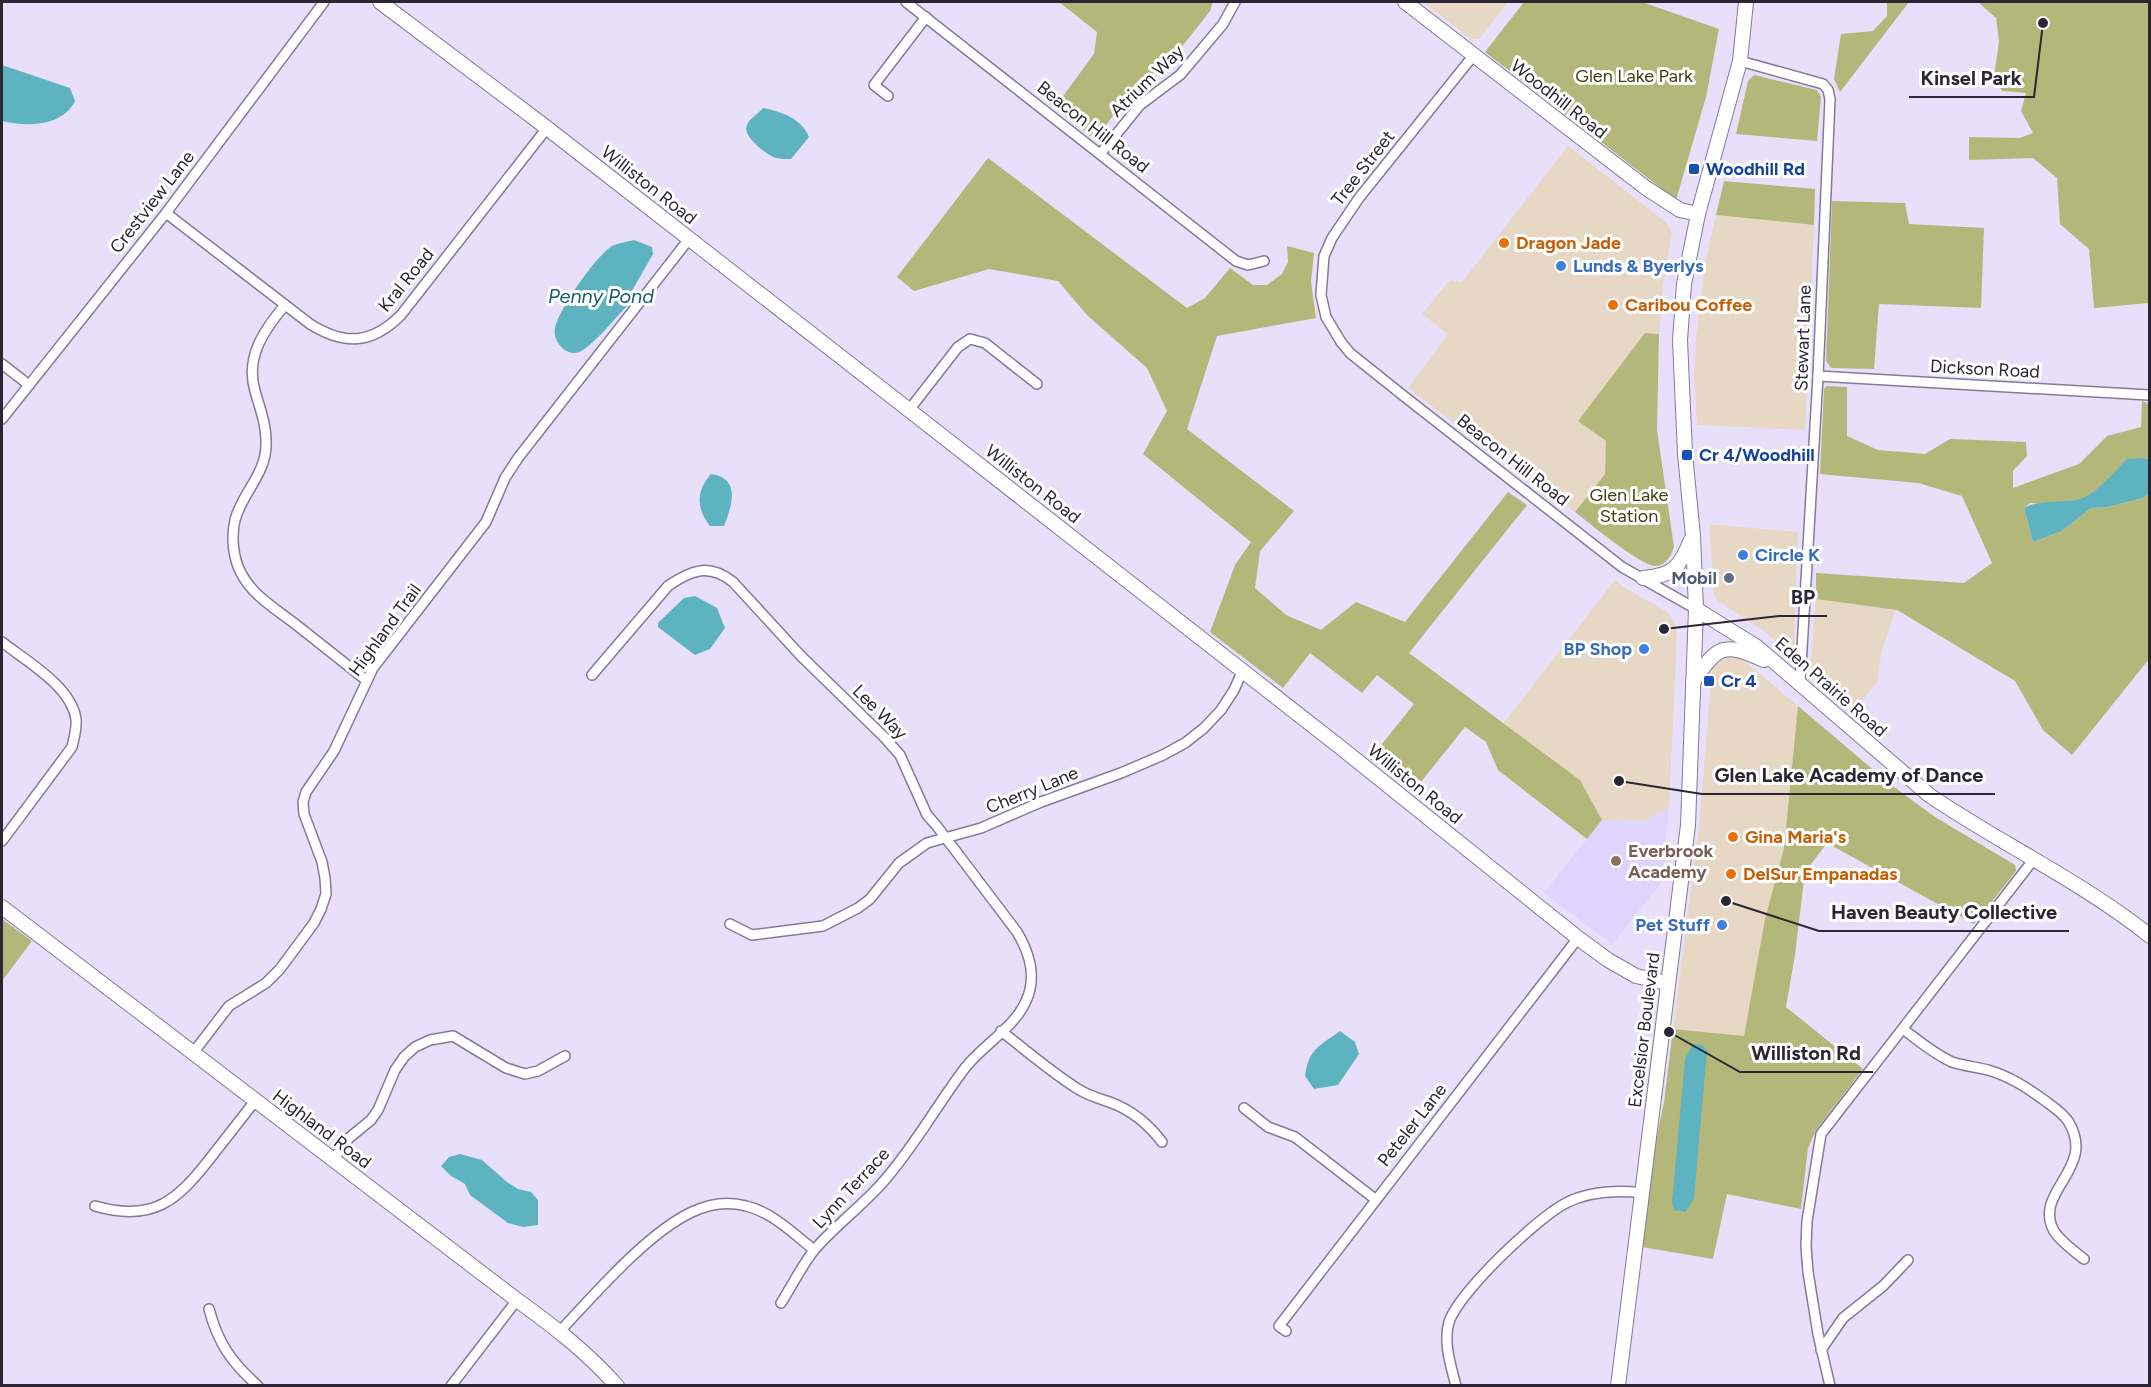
<svg xmlns="http://www.w3.org/2000/svg" width="2151" height="1387" font-family="Figtree,sans-serif">
  <style>
    .commercial { fill: #e7d8c5 }
    .built { fill: #e0d3fd }
    .green { fill: #b3b87a }
    .water { fill: #5db4c0 }
    .lines { fill: none; stroke-linecap: round; stroke-linejoin: round }
    .street-casing { stroke: #847a9a; stroke-width: 12 }
    .secondary-casing { stroke: #847a9a; stroke-width: 16 }
    .street { stroke: #fff; stroke-width: 9 }
    .secondary { stroke: #fff; stroke-width: 14 }
    .transit-dot { fill: #1a4fb4; stroke: #fff; stroke-width: 2 }
    .food-dot { fill: #e8710a; stroke: #fff; stroke-width: 2 }
    .shop-dot { fill: #3f7fe0; stroke: #fff; stroke-width: 2 }
    .service-dot { fill: #5c6f8a; stroke: #fff; stroke-width: 2 }
    .education-dot { fill: #8d6e63; stroke: #fff; stroke-width: 2 }
    .labels { text-anchor: middle; stroke-width: 6; stroke-linejoin: round; paint-order: stroke }
    .park-label { font-size: 18px; fill: #3f4110; stroke: #fff }
    .street-label { font-size: 18px; fill: #2a2633; stroke: #fff }
    .transit-label { font-size: 18px; font-weight: bold; fill: #164399; stroke: #fff; text-anchor: start }
    .food-label { font-size: 18px; font-weight: bold; fill: #c56008; stroke: #fff; text-anchor: start }
    .shop-label { font-size: 18px; font-weight: bold; fill: #366cbe; stroke: #fff; text-anchor: start }
    .service-label { font-size: 18px; font-weight: bold; fill: #4e5e75; stroke: #fff; text-anchor: end }
    .education-label { font-size: 18px; font-weight: bold; fill: #785e54; stroke: #fff; text-anchor: start }
    .water-label { font-size: 20px; font-style: italic; fill: #165f68; stroke: #fff }
    .leader { fill: none; stroke: #2a2633; stroke-width: 2 }
    .callout-dot { fill: #2a2633; stroke: #fff; stroke-width: 2 }
    .callout-label { font-size: 20px; text-anchor: middle; font-weight: bold; fill: #2a2633; stroke: #fff; stroke-width: 6; stroke-linejoin: round; paint-order: stroke }
  </style>
  <rect width="100%" height="100%" fill="#e8dffb"/>
  <g class="commercial">
    <path d="M1423,2H1508L1479,39H1471Z"/>
    <path d="M1568,146L1667,223L1672,233L1663,286L1659,334L1645,333L1579,420L1606,441L1605,474L1575,512L1545,492L1408,388L1448,334L1422,314L1450,280L1462,282Z"/>
    <path d="M1716,215L1814,225L1805,430L1697,425L1694,376L1696,336L1706,258Z"/>
    <path d="M1709,524L1798,532L1794,645L1791,649L1783,647L1765,632L1717,600L1714,595Z"/>
    <path d="M1615,580L1624,587L1667,612L1675,623L1677,635L1669,808L1645,821L1602,820L1580,780L1503,724Z"/>
    <path d="M1816,599L1896,610L1881,653L1878,681L1854,710L1812,674L1810,670Z"/>
    <path d="M1735,656L1741,658L1798,706L1784,848L1765,919L1744,1036L1673,1029L1699,827L1712,670L1718,660L1725,657Z"/>
  </g>
  <path class="built" d="M1669,808L1661,883L1612,944L1544,893L1602,820L1645,821Z"/>
  <g class="green">
    <path d="M1059,2H1213L1210,11L1169,63L1135,86L1101,132L1090,136L1055,107L1094,54L1097,32Z"/>
    <path d="M1524,2H1642L1719,29L1706,97L1676,200L1485,52Z"/>
    <path d="M1887,2H1909L1840,92L1834,79L1841,34L1873,31L1887,16Z"/>
    <path d="M1978,2H2149V303L2094,308L2089,249L2060,224L2057,178L2033,158L1969,160V137L2020,138L2033,133L2021,111L2026,93L2002,91L1994,77L1999,41L1996,18Z"/>
    <path d="M1754,75L1817,90L1821,97L1817,141L1736,134L1748,81Z"/>
    <path d="M988,158L1187,308L1205,298L1230,268L1253,285H1267L1282,274L1288,262L1287,246L1314,253L1311,282L1316,318L1217,336L1187,429L1294,511L1260,551L1255,588L1286,615L1321,630L1356,602L1405,622L1508,492L1527,505L1409,653L1580,780L1602,820L1587,839L1498,770L1486,742L1465,727L1413,792L1370,759L1414,704L1377,675L1362,693L1310,653L1283,688L1210,632L1235,565L1251,542L1143,454L1167,411L1147,368L1088,316L1058,281L989,269L914,291L897,277Z"/>
    <path d="M1724,181L1815,189L1814,225L1716,215Z"/>
    <path d="M1832,201L1905,203L1909,224L1984,228L1981,308L1879,304L1874,369L1831,368L1826,361Z"/>
    <path d="M1645,333L1659,334L1657,430L1674,547C1671,556 1666,565 1656,566C1642,567 1588,522 1575,512L1605,474L1606,441L1578,421Z"/>
    <path d="M1827,386L1847,387V436L1878,450L1925,454L1950,439L2026,442L2027,456L2013,471V488L2079,464L2107,436L2141,427L2142,401L2149,404V460L2144,458L2083,499L2044,504L2030,503L2024,508L2033,542L2062,531L2091,508L2108,507L2143,498L2149,492V659L2072,755L2043,730L2015,681L1897,610L1816,599V573L1964,583L1992,563L1962,496L1918,483L1820,474L1824,389Z"/>
    <path d="M1798,706L1890,784L1935,817L2015,865L2016,871L1974,924L1827,843L1805,872L1795,955L1786,1007L1863,1069L1816,1130L1808,1148L1801,1209L1727,1194L1713,1259L1642,1247L1652,1161L1664,1102L1673,1029L1744,1036L1765,919L1784,848Z"/>
    <path d="M2,919L32,941L2,981Z"/>
  </g>
  <g class="water">
    <path d="M2,65L70,88L75,101C62,127 26,127 2,121Z"/>
    <path d="M763,108C782,112 801,118 809,137L791,159C786,159 781,159 776,158C767,155 741,136 747,125C749,119 759,113 763,108Z"/>
    <path d="M634,240L652,247L653,254L629,296L628,305C615,318 598,340 583,350C570,360 552,343 555,328C559,309 595,257 612,246C618,243 627,242 634,240Z"/>
    <path d="M2144,458L2149,460L2150,492L2143,498L2108,507L2091,508L2062,531L2033,542L2024,508C2035,500 2065,503 2080,499C2095,495 2116,470 2127,459Z"/>
    <path d="M711,474C741,478 732,506 724,526H710C696,508 696,491 711,474Z"/>
    <path d="M695,596L717,608L725,628L710,649L695,655L658,627V623L684,598Z"/>
    <path d="M1340,1031L1355,1042L1359,1054L1338,1085L1314,1089L1305,1076C1309,1049 1319,1046 1340,1031Z"/>
    <path d="M1693,1044L1702,1045L1707,1051L1694,1198L1686,1212L1674,1210L1672,1203L1685,1059Z"/>
    <path d="M460,1154L482,1160L507,1182L518,1189L531,1192L538,1200V1225L523,1227L508,1223L470,1195L465,1184L451,1176L441,1166L449,1157Z"/>
  </g>
  <g class="lines">
    <g class="street-casing">
      <g id="street">
        <path d="M906,2L1236,261L1248,265L1264,261"/>
        <path d="M1473,56L1359,198L1332,238L1324,256L1321,295L1326,317L1341,342L1350,353L1405,397L1622,567L1696,609"/>
        <path d="M1740,61L1823,84L1828,90L1830,99L1818,376L1800,683"/>
        <path d="M888,96L874,85L926,17"/>
        <path d="M1101,153L1140,105L1180,75L1191,62L1223,24L1235,2"/>
        <path d="M166,213L310,324C345,346 372,344 401,315L547,128"/>
        <path d="M285,305C264,330 245,357 255,391C260,409 267,426 266,445C266,474 242,493 235,520C231,537 233,558 241,573C252,595 276,609 294,623C318,642 342,661 366,680"/>
        <path d="M2,364L29,385"/>
        <path d="M1818,376L2149,395"/>
        <path d="M909,410L958,347L970,339L985,343L1037,384"/>
        <path d="M2,419L166,213L324,2"/>
        <path d="M2,642C26,661 71,686 76,719C77,728 74,738 72,747L2,841"/>
        <path d="M592,675L668,586C691,570 709,563 733,582L801,656L884,737L900,755L927,815L936,825L1017,932C1030,954 1037,977 1026,1001C1015,1027 983,1045 965,1068C937,1105 914,1147 883,1182C862,1206 836,1225 815,1249C802,1265 792,1286 781,1303"/>
        <path d="M730,924L752,935L823,926L858,908L870,899L899,863L927,843L981,828L1041,802L1121,773L1163,755L1185,743L1204,728L1221,710L1234,690L1242,672"/>
        <path d="M1903,1029C1919,1041 1934,1054 1952,1062C1964,1066 1976,1067 1988,1070C2009,1076 2026,1087 2044,1100C2052,1106 2062,1112 2068,1121C2098,1169 2032,1191 2054,1231C2061,1242 2074,1251 2084,1259"/>
        <path d="M1001,1031C1027,1051 1051,1072 1078,1089C1089,1096 1101,1099 1112,1103C1133,1111 1149,1125 1162,1142"/>
        <path d="M193,1053L229,1006L266,983L280,969L314,923L321,909L326,894L325,878L322,862L304,814L303,802L306,792L334,751L373,668L486,522L505,478L518,458L689,239"/>
        <path d="M1244,1108L1268,1127L1295,1137L1375,1199"/>
        <path d="M333,1160L349,1138L371,1120L378,1110L395,1070L404,1057L415,1047L430,1040L453,1036L506,1068L525,1074L538,1071L565,1056"/>
        <path d="M95,1206C154,1223 178,1200 212,1156C227,1137 241,1119 255,1101"/>
        <path d="M209,1309C218,1343 231,1362 258,1386"/>
        <path d="M560,1331C595,1294 647,1233 692,1212C709,1204 728,1201 746,1206C772,1212 794,1234 814,1250"/>
        <path d="M1286,1331L1279,1326L1578,938"/>
        <path d="M1821,1350L1843,1318L1883,1286L1908,1260"/>
        <path d="M451,1386L517,1300"/>
        <path d="M1456,1386C1451,1366 1443,1343 1449,1322C1459,1292 1538,1217 1566,1203C1590,1191 1617,1190 1643,1193"/>
        <path d="M1830,1386L1818,1334L1808,1272L1806,1246L1807,1221L1821,1134L2034,859"/>
      </g>
    </g>
    <g class="secondary-casing">
      <g id="secondary">
        <path d="M380,2L547,128L909,410L1340,747L1578,938L1608,960L1636,976L1667,983"/>
        <path d="M1405,2L1646,188L1680,210L1698,214"/>
        <path d="M1643,578C1673,576 1680,567 1691,540"/>
        <path d="M1696,609L1757,647L1929,795C2001,844 2081,881 2150,936"/>
        <path d="M1693,682C1718,646 1722,641 1764,660"/>
        <path d="M2,907L517,1300C553,1326 587,1352 617,1386"/>
        <path d="M1618,1386L1688,825L1696,609L1693,536L1685,454L1680,340L1684,284L1698,214L1740,61L1746,2"/>
      </g>
    </g>
    <use href="#street" class="street"/>
    <use href="#secondary" class="secondary"/>
  </g>
  <g class="transit-dot">
    <rect x="1688" y="163" width="12" height="12" rx="3"/>
    <rect x="1681" y="449" width="12" height="12" rx="3"/>
    <rect x="1703" y="675" width="12" height="12" rx="3"/>
  </g>
  <g class="food-dot">
    <circle cx="1504" cy="243" r="6"/>
    <circle cx="1613" cy="305" r="6"/>
    <circle cx="1733" cy="837" r="6"/>
    <circle cx="1731" cy="874" r="6"/>
  </g>
  <g class="shop-dot">
    <circle cx="1561" cy="266" r="6"/>
    <circle cx="1743" cy="555" r="6"/>
    <circle cx="1644" cy="649" r="6"/>
    <circle cx="1722" cy="925" r="6"/>
  </g>
  <circle class="service-dot" cx="1729" cy="578" r="6"/>
  <circle class="education-dot" cx="1616" cy="861" r="6"/>
  <g class="labels">
    <g class="park-label">
      <text x="1634" y="82">Glen Lake Park</text>
      <text x="1629" y="501">Glen Lake<tspan x="1629" dy="21">Station</tspan></text>
    </g>
    <g class="street-label">
      <text transform="translate(1147 81) rotate(-44)" y="6">Atrium Way</text>
      <text transform="translate(1559 99) rotate(38)" y="6">Woodhill Road</text>
      <text transform="translate(1093 127) rotate(38)" y="6">Beacon Hill Road</text>
      <text transform="translate(1363 168) rotate(-52)" y="6">Tree Street</text>
      <text transform="translate(649 185) rotate(38)" y="6">Williston Road</text>
      <text transform="translate(152 202) rotate(-52)" y="6">Crestview Lane</text>
      <text transform="translate(406 280) rotate(-51)" y="6">Kral Road</text>
      <text transform="translate(1803 338) rotate(-88)" y="6">Stewart Lane</text>
      <text transform="translate(1985 369) rotate(3)" y="6">Dickson Road</text>
      <text transform="translate(1513 460) rotate(38)" y="6">Beacon Hill Road</text>
      <text transform="translate(1033 484) rotate(38)" y="6">Williston Road</text>
      <text transform="translate(385 630) rotate(-54)" y="6">Highland Trail</text>
      <text transform="translate(1831 687) rotate(41)" y="6">Eden Prairie Road</text>
      <text transform="translate(880 712) rotate(45)" y="6">Lee Way</text>
      <text transform="translate(1415 784) rotate(39)" y="6">Williston Road</text>
      <text transform="translate(1032 790) rotate(-22)" y="6">Cherry Lane</text>
      <text transform="translate(1644 1030) rotate(-83)" y="6">Excelsior Boulevard</text>
      <text transform="translate(1412 1125) rotate(-52)" y="6">Peteler Lane</text>
      <text transform="translate(322 1129) rotate(37)" y="6">Highland Road</text>
      <text transform="translate(851 1188) rotate(-47)" y="6">Lynn Terrace</text>
    </g>
    <g class="transit-label">
      <text x="1706" y="175">Woodhill Rd</text>
      <text x="1699" y="461">Cr 4/Woodhill</text>
      <text x="1721" y="687">Cr 4</text>
    </g>
    <g class="food-label">
      <text x="1516" y="249">Dragon Jade</text>
      <text x="1625" y="311">Caribou Coffee</text>
      <text x="1745" y="843">Gina Maria's</text>
      <text x="1743" y="880">DelSur Empanadas</text>
    </g>
    <g class="shop-label">
      <text x="1573" y="272">Lunds &amp; Byerlys</text>
      <text x="1755" y="561">Circle K</text>
      <text x="1632" y="655" text-anchor="end">BP Shop</text>
      <text x="1710" y="931" text-anchor="end">Pet Stuff</text>
    </g>
    <g class="service-label">
      <text x="1717" y="584">Mobil</text>
    </g>
    <g class="education-label">
      <text x="1628" y="857">Everbrook<tspan x="1628" dy="21">Academy</tspan></text>
    </g>
    <g class="water-label">
      <text x="601" y="303">Penny Pond</text>
    </g>
  </g>
  <path class="leader" d="M2043 23L2034 97H1909M1664 629L1779 616H1827M1619 781L1702 794H1995M1726 901L1819 931H2069M1669 1032L1740 1072H1873"/>
  <g class="callout-dot">
    <circle cx="2043" cy="23" r="6"/>
    <circle cx="1664" cy="629" r="6"/>
    <circle cx="1619" cy="781" r="6"/>
    <circle cx="1726" cy="901" r="6"/>
    <circle cx="1669" cy="1032" r="6"/>
  </g>
  <g class="callout-label">
    <text x="1971" y="85">Kinsel Park</text>
    <text x="1803" y="604">BP</text>
    <text x="1849" y="782">Glen Lake Academy of Dance</text>
    <text x="1944" y="919">Haven Beauty Collective</text>
    <text x="1806" y="1060">Williston Rd</text>
  </g>
  <rect width="2151" height="1387" fill="none" stroke="#2a2633" stroke-width="6"/>
</svg>
